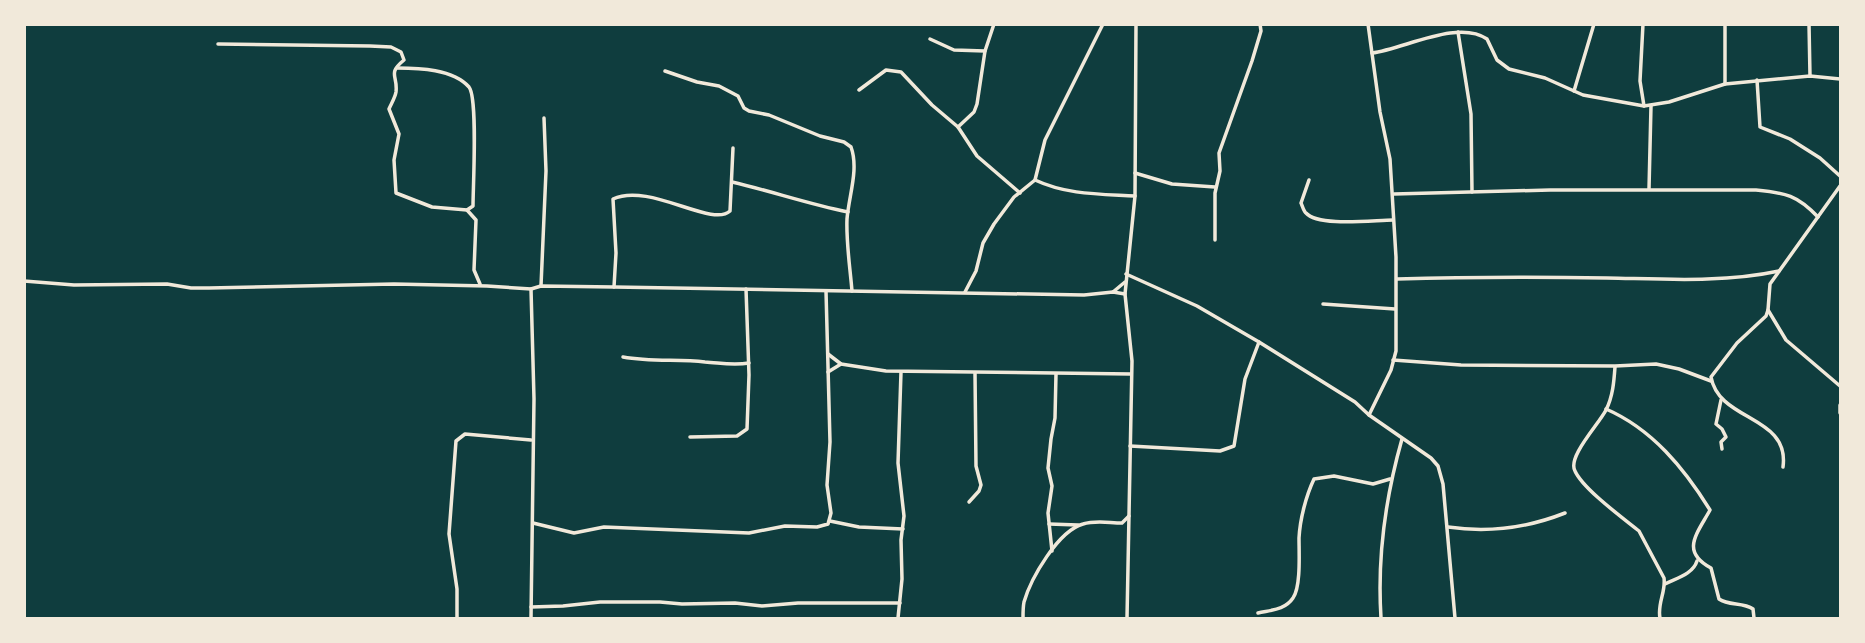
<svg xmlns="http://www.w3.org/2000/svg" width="1865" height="643" font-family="Bitter,serif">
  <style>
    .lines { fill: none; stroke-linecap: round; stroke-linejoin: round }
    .minor { stroke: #f1e9da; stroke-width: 3.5 }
  </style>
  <rect width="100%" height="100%" fill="#0f3d3e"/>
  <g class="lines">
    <g class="minor">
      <path d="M1368,24L1380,112L1390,159L1396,257V351L1391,370L1369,415"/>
      <path d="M1643,24L1640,81L1644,106"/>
      <path d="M1725,24V84"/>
      <path d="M1809,24L1810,76"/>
      <path d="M1458,32L1471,114L1472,192"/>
      <path d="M930,39L954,50L985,51"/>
      <path d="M218,44L370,46L391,47L401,52L404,60C387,74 398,75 396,92C395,98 391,104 389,109L399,134L394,160L396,193L432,207L467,210"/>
      <path d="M1372,53C1404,49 1458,19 1487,39L1497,60L1509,69L1545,78L1583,95L1644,106L1669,102L1725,84L1810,76L1840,79"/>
      <path d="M397,68C419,68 453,69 469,87C478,98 473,187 473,206L467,210L476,220L474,270L480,284"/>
      <path d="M665,71L697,82L719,86L738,96L744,108L749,111L769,115L820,136L844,142L851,147C859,169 849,195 847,219C846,242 850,267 852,291"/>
      <path d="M1757,80L1760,127L1790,139L1820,158L1840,176"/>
      <path d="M859,90L886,70L901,72L932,105L958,127L977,156L1020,193"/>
      <path d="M1574,91L1594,24"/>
      <path d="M958,127L974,112L977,104L985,51L994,24"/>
      <path d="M1135,173L1172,184L1215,187"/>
      <path d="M1035,180C1067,195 1100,194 1135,196"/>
      <path d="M1309,180L1301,203C1302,205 1304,212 1306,213C1318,227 1374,220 1393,220"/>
      <path d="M732,182C771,191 808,204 848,212"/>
      <path d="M1649,189L1651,106"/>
      <path d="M1394,194L1550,190H1756C1786,193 1797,195 1818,217"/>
      <path d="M1215,240V193L1220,171L1219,153L1252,61L1261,31L1260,24"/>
      <path d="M1126,274L1197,306L1259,342L1355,402L1369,415L1431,458L1438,466L1443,484L1455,618"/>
      <path d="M1397,279C1467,277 1537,277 1607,278C1664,279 1723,283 1779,271"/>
      <path d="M24,281L74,285L167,284L191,288H209L394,284L487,286L531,289L541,286L614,287L1084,295L1113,292L1125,294"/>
      <path d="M541,286L546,171L544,118"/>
      <path d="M614,287L616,253L613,199C649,182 712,228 730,211L733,148"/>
      <path d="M965,292L976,271L983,243L994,224L1014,197L1035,180L1045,140L1103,24"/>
      <path d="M1113,292L1125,282"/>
      <path d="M1323,304L1395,309"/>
      <path d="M1768,310L1786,340L1840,386"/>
      <path d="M828,354L841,364L886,371L1131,374"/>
      <path d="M623,357C651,362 677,359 705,362C721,363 733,366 749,363"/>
      <path d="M1393,360L1461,365L1615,366L1656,364L1679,369L1711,381"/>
      <path d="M1615,367C1614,381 1613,396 1606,410C1599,424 1567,457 1575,471C1583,489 1623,518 1639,531L1664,578C1666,592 1657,604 1660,618"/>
      <path d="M828,372L841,364"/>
      <path d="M1721,400L1716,424L1722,429L1726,437L1721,442L1722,449"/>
      <path d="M1840,405V413"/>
      <path d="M1606,409C1652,429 1684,468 1710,510C1697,534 1680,551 1711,568L1719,599C1729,606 1743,602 1753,609L1754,618"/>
      <path d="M690,437L737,436L747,429L749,375L746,289"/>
      <path d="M1130,446L1220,451L1234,446L1245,379L1259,342"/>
      <path d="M1783,467C1790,415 1719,422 1711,377L1737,343L1766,316L1768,310L1770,284L1840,186"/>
      <path d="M969,502L979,491L981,485L976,466L975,373"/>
      <path d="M830,521L859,527L903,529"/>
      <path d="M533,523L574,533L604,527L749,533L785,526L817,527L828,524L831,513L827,485L830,442L826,291"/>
      <path d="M1049,524L1078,525"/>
      <path d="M1448,527C1488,533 1527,528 1565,513"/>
      <path d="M1052,551L1048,513L1052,486L1048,468L1051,439L1055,418L1056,374"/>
      <path d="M1665,584C1677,578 1693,574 1697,561"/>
      <path d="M531,607L563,606L600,602H660L682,604L735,603L762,606L798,603H900"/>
      <path d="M1258,613C1271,610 1285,610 1293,598C1301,587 1299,553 1299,538C1300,519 1306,496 1314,479L1334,476L1373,484L1390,479"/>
      <path d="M457,618V589L449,534L456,441L465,434L531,440"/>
      <path d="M531,618L534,399L531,289"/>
      <path d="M898,618L902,579L901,540L904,516L898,463L901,372"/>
      <path d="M1023,618C1023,613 1023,607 1024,602C1031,578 1058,531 1083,524C1096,520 1109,523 1122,523L1129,516"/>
      <path d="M1127,618L1132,361L1125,294L1135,196L1136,24"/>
      <path d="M1381,618C1377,556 1385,499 1402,439"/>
    </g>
  </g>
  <rect width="1865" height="643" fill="none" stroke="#f1e9da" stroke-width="52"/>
</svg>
